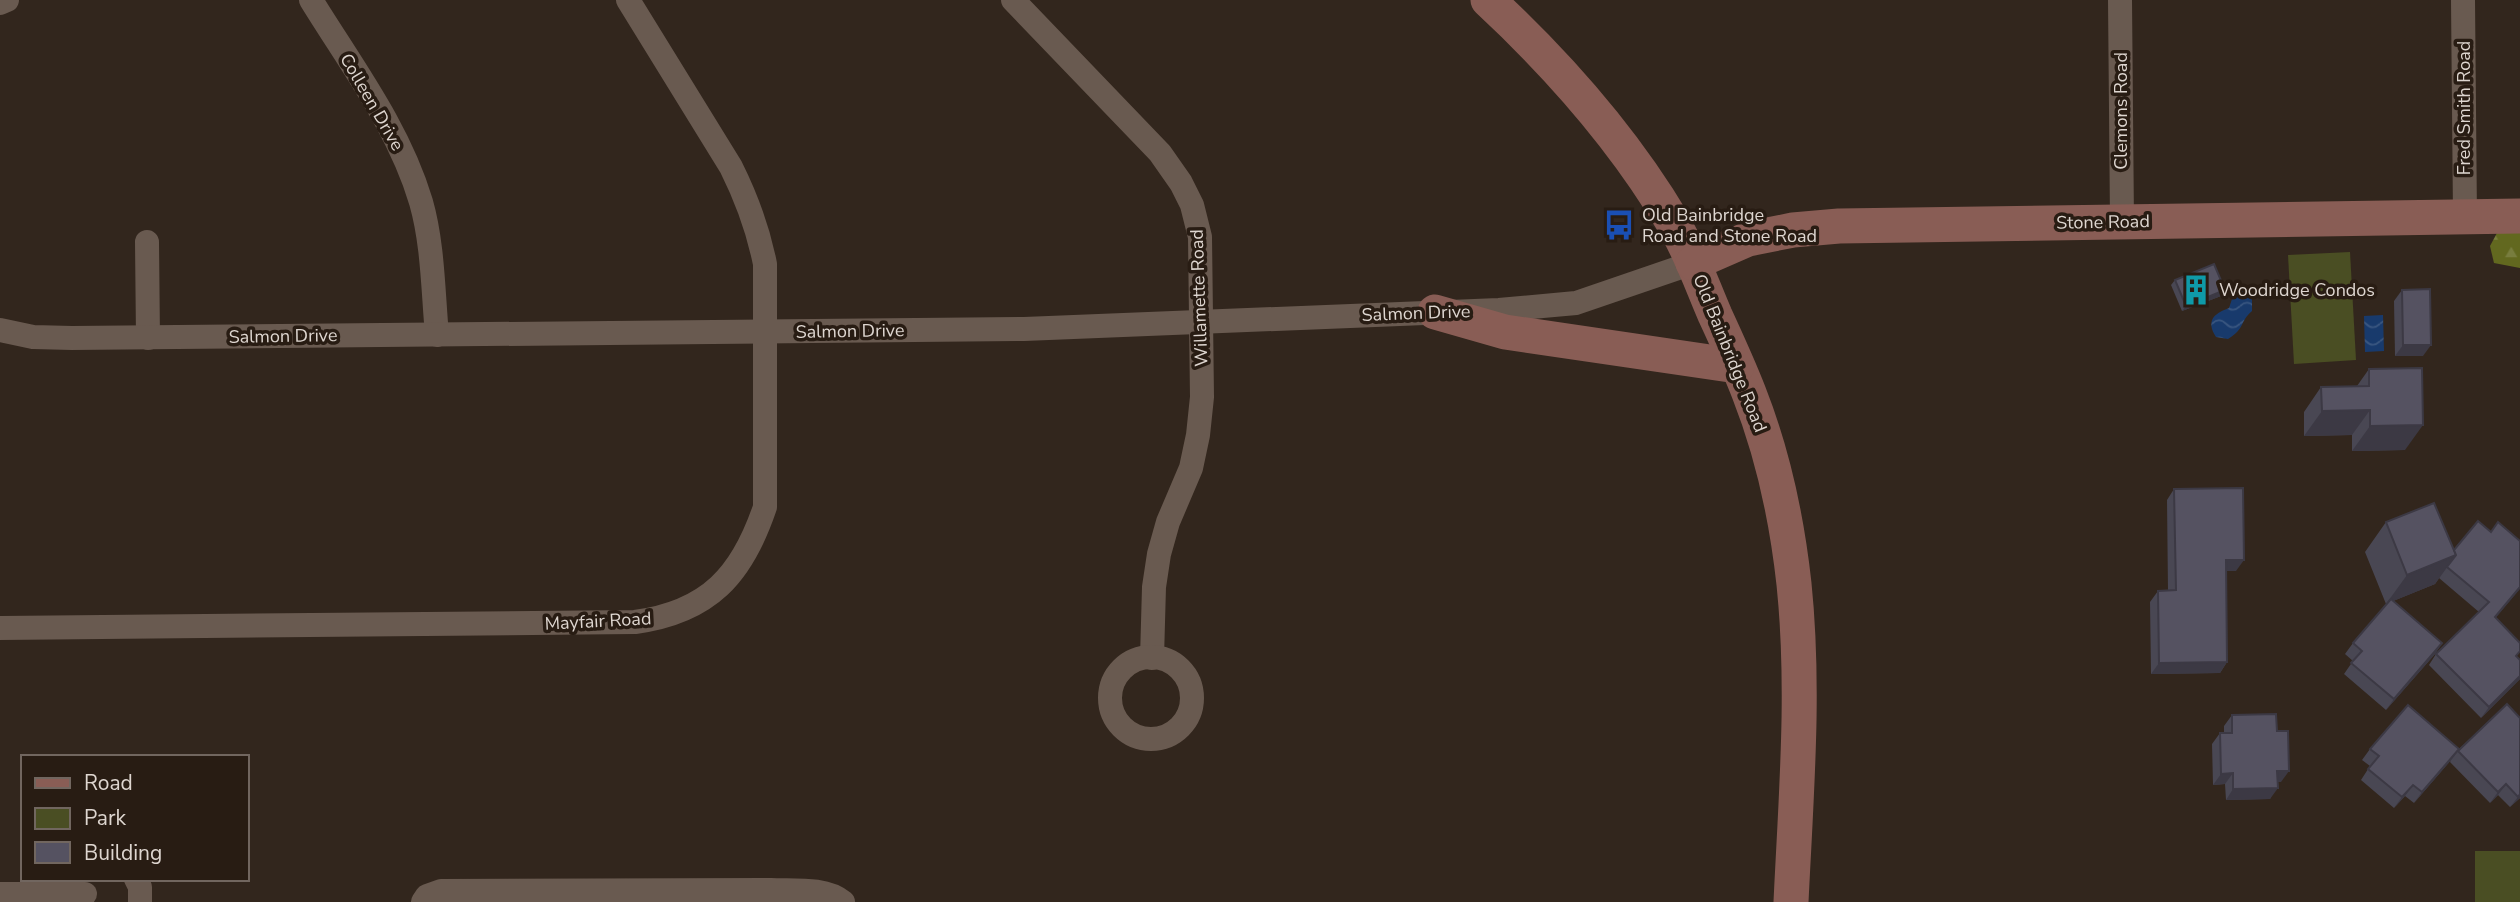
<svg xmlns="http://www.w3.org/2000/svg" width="2520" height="902" font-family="'Nunito Sans',sans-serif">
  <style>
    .forest { fill: url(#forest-firs) }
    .park { fill: #4a4e23 }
    .water { fill: url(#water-waves) }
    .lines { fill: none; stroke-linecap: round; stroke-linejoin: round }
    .street { stroke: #695a50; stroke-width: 24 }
    .secondary { stroke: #895d55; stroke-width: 35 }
    .wall { fill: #494753 }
    .shaded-wall { fill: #3c3944 }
    .building { fill: #555261; stroke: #3c3944; stroke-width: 2 }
    .labels { text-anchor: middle; stroke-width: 7; stroke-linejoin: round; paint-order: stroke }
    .street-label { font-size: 18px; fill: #ded6d0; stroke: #281c13 }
    .poi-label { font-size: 18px; fill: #ded6d0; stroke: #281c13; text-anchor: start }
  </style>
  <defs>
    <pattern id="forest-firs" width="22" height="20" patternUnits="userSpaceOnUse" patternTransform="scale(1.75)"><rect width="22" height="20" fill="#62681f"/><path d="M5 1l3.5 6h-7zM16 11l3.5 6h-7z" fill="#787d3e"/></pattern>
    <pattern id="water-waves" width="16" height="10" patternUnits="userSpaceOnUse" patternTransform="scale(1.75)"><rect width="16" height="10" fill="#183a6c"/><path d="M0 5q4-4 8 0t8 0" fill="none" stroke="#395680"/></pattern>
  </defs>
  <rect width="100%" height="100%" fill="#32261d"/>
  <path class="forest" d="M2520,228V268L2494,263L2490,246L2497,233Z"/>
  <g class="park">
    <path d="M2350,252L2356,360L2294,364L2288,255Z"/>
    <rect x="2475" y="851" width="45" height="51"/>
  </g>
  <g class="water">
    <path d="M2241,288L2247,289L2252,294V311C2239,322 2246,328 2228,339L2216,337C2206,321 2213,314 2229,308L2234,293Z"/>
    <path d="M2383,315L2384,351L2365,352L2364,316Z"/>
  </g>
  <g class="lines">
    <g class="street">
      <path d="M311,0C351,65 399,128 421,202C433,244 433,291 437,335"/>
      <path d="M1013,0L1160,153L1181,183L1192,205L1200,237L1202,397L1198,435L1191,468L1168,522L1159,554L1154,587L1152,658"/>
      <path d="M2120,0L2122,221"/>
      <path d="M2463,0L2465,217"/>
      <path d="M0,3L7,0"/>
      <path d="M147,242L148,338"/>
      <path d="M0,330L33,337L72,338L1024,329L1499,310L1576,303L1693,263"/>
      <path d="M0,628L635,622C709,612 742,575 765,507V264C758,229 747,199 731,167L628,0"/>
      <circle cx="1151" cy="698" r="41"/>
      <path d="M136,879L140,887V902"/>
      <path d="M0,894H85"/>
      <path d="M423,902L427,896L441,891L771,890C793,891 825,887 843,902"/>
    </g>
    <g class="secondary">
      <path d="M1488,0C1558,65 1625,141 1674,224C1691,253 1702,285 1715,315C1727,341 1739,367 1749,393C1773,454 1787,520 1794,584C1805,690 1796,796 1791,902"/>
      <path d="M1693,263L1748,239L1793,230L1839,226L2520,216"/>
      <path d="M1435,312L1505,332L1737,366"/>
    </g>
  </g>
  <g class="wall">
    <path d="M2175,280L2225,290L2221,296L2182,311L2171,285Z"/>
    <path d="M2402,290L2423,356H2395L2394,301Z"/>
    <path d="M2369,369L2405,450L2352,451V435L2304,436V412L2321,387L2357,386Z"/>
    <path d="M2174,489L2236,571H2226L2227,662L2220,673L2151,674L2150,602L2158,591H2168L2167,500Z"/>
    <path d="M2478,521L2495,618L2517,657L2520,660V679L2481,718L2429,665L2436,654L2479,612L2439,578L2435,584L2393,601L2442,643L2435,654L2386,710L2344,674L2353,661L2345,654L2353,643L2386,604L2365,552L2386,522L2454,550Z"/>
    <path d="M2507,704L2520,798L2510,807L2498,795L2490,803L2450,762L2451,760L2414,803L2405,796L2394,808L2361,780L2370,766L2362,760L2370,749H2459Z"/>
    <path d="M2232,715L2277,731L2281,782H2278L2270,799L2226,800L2225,784L2213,785L2212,744L2220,733H2224V726Z"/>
  </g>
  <g class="shaded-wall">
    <path d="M2225,290L2221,296L2182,311L2186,306Z"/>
    <path d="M2403,345H2431L2423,356H2395Z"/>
    <path d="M2370,410L2352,435L2304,436L2322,411Z"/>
    <path d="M2423,425L2405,450L2352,451L2370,426Z"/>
    <path d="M2456,555L2435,584L2386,604L2407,575Z"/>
    <path d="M2226,560H2244L2236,571H2218Z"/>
    <path d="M2520,587V589L2487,628L2495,617Z"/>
    <path d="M2442,643L2435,654L2386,710L2394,699Z"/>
    <path d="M2227,662L2220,673L2151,674L2159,663Z"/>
    <path d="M2520,676V679L2481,718L2489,707Z"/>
    <path d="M2459,749L2452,759L2414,803L2422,792Z"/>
    <path d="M2277,771H2289L2281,782H2270Z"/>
    <path d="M2233,773L2225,784L2213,785L2221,774Z"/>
    <path d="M2506,784L2498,795L2490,803L2498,792Z"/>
    <path d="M2413,785L2405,796L2394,808L2402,797Z"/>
    <path d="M2278,788L2270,799L2226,800L2233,789Z"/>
    <path d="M2520,794V798L2510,807L2518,797Z"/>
  </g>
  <g class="building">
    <path d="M2214,264L2225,290L2186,306L2175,280Z"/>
    <path d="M2430,289L2431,345H2403L2402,290Z"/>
    <path d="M2422,368L2423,425L2370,426V410L2322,411L2321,387L2369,386V369Z"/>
    <path d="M2243,488L2244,560H2226L2227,662L2159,663L2158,591L2176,590L2174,489Z"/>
    <path d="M2434,503L2456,555L2407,575L2386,522Z"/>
    <path d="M2478,521L2491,532L2498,522L2520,541V587L2495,617L2520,643V651L2516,656L2520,660V676L2489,707L2436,654L2489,602L2447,567L2456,555L2454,550Z"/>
    <path d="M2391,599L2442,643L2394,699L2351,663L2362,651L2353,643Z"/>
    <path d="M2507,704L2520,718V794L2518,797L2506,784L2498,792L2458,751Z"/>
    <path d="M2408,705L2459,749L2422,792L2413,785L2402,797L2368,769L2379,756L2370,749Z"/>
    <path d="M2276,714L2277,731H2288L2289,771H2277L2278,788L2233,789V773L2221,774L2220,733H2232V715Z"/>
  </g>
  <defs>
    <g id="bus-bare" transform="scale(2.415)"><path d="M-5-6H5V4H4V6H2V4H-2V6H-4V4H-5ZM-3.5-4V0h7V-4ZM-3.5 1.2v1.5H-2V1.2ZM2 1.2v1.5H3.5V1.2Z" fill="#1a4fb4" stroke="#281c13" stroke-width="2.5" paint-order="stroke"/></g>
    <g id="building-bare" transform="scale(2.415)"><path d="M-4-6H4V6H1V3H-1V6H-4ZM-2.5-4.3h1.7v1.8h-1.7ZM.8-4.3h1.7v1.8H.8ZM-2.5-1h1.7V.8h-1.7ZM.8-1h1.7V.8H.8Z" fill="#0f9aa8" stroke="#281c13" stroke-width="2.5" paint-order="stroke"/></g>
  </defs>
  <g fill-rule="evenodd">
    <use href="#bus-bare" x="1619" y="225"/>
    <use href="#building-bare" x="2196" y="290"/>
  </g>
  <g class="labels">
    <g class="street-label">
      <text transform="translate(372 102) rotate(60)" y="6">Colleen Drive</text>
      <text transform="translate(2464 108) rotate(-90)" y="6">Fred Smith Road</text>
      <text transform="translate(2121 111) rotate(-90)" y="6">Clemons Road</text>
      <text transform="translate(2103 222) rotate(-1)" y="6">Stone Road</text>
      <text transform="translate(1199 298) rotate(-92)" y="6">Willamette Road</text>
      <text transform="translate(1416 313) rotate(-2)" y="6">Salmon Drive</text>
      <text transform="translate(850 331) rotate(-1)" y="6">Salmon Drive</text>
      <text transform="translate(283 336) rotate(-1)" y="6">Salmon Drive</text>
      <text transform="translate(1730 353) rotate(68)" y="6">Old Bainbridge Road</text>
      <text transform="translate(598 621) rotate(-3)" y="6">Mayfair Road</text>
    </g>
    <g class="poi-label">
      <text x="1642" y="221">Old Bainbridge<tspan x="1642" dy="21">Road and Stone Road</tspan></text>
      <text x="2219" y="296">Woodridge Condos</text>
    </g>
  </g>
  <rect x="21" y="755" width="228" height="126" fill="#281c13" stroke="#71665f" stroke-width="2"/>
  <rect x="35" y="778" width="35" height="10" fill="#895d55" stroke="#71665f" stroke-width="2"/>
  <text x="84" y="790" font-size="21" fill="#ded6d0">Road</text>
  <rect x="35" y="808" width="35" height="21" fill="#4a4e23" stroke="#71665f" stroke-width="2"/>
  <text x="84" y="825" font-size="21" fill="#ded6d0">Park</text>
  <rect x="35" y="842" width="35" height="21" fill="#555261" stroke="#71665f" stroke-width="2"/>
  <text x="84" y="860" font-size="21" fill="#ded6d0">Building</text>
</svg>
